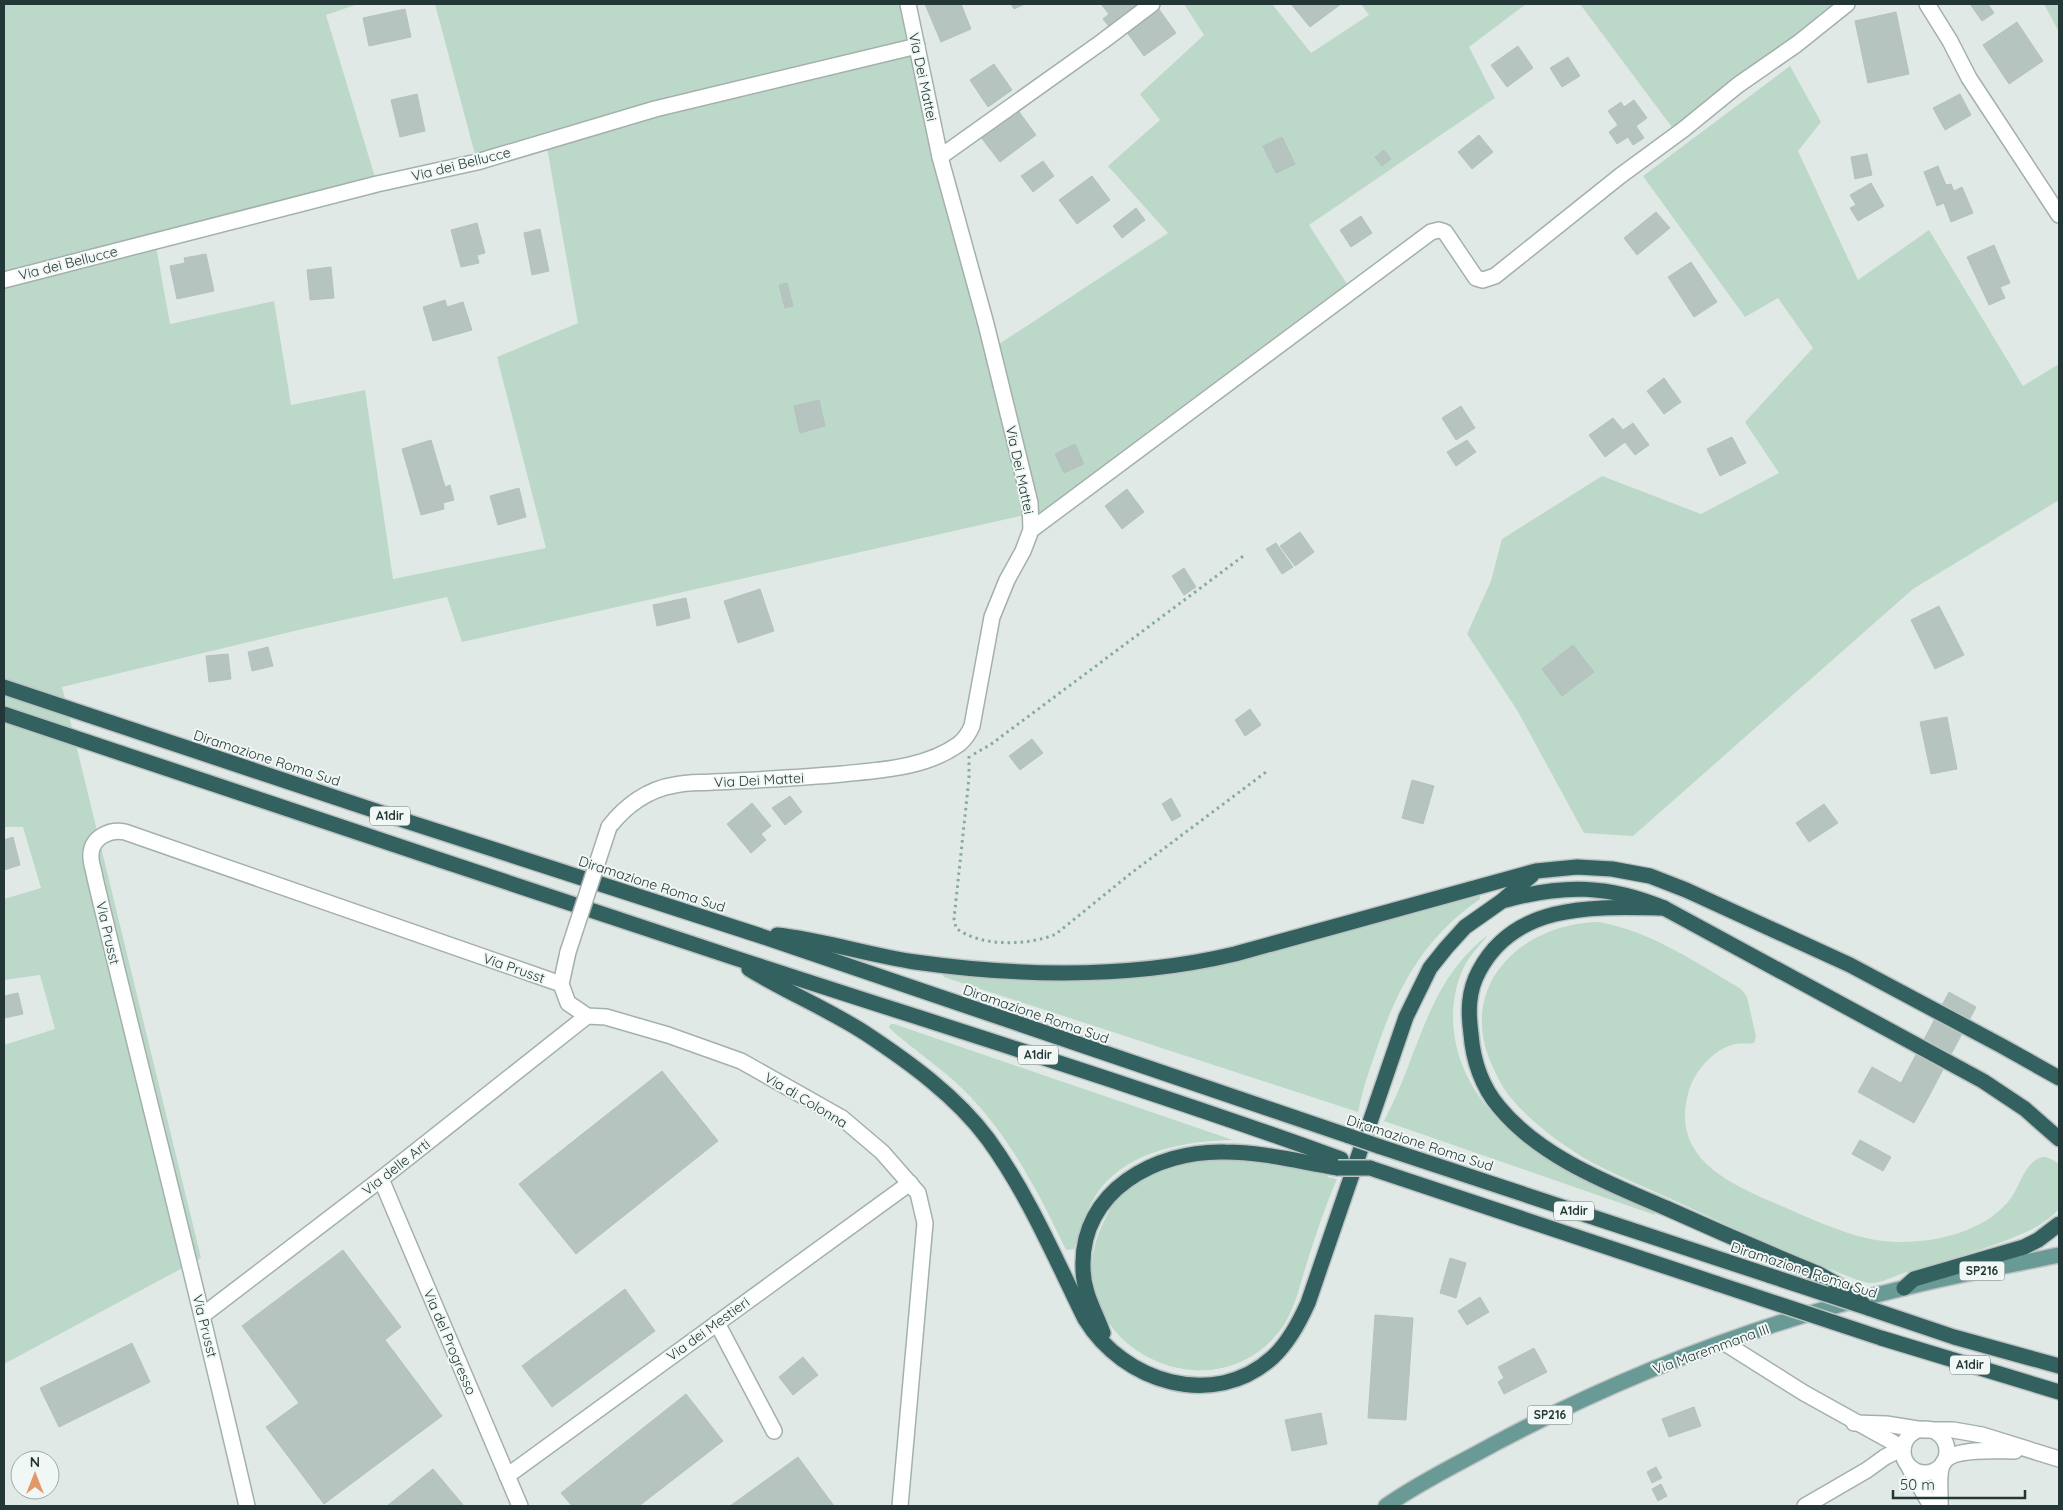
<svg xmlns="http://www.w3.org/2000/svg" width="2063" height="1510" font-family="Quicksand,sans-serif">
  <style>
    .green { fill: #bcd8c9 }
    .building { fill: #b6c4c0; stroke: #b4c2bf }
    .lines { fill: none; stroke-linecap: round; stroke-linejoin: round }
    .minor-casing { stroke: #a4b0ae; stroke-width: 18 }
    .major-casing { stroke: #bdc3c3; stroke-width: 18 }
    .highway-casing { stroke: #bdc3c3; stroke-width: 18 }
    .path { stroke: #85a9a4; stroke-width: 3; stroke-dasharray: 2.5 4; stroke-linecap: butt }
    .minor { stroke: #fff; stroke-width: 15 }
    .major { stroke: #6a9a96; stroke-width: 15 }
    .highway { stroke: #33615f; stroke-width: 15 }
    .minor-bridge-casing { stroke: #a4b0ae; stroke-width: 18; stroke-linecap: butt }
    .highway-bridge-casing { stroke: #bdc3c3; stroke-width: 18; stroke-linecap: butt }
    .minor-bridge { stroke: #fff; stroke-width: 15 }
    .highway-bridge { stroke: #33615f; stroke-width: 15 }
    .labels { text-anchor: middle; stroke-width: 4; stroke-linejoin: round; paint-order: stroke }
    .shield { fill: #f1f7f5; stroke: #61716f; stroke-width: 1 }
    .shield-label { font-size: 12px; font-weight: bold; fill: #233836 }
    .street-label { font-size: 14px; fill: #233836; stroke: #f1f7f5 }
  </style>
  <rect width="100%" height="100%" fill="#e1e9e7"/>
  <g class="green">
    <path d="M4,4H358L326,15L377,184L155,241L170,324L274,301L291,405L365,390L393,579L546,548L497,357L578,323L546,142L477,162L435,4H908L993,348L1168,233L1108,166L1160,120L1140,94L1204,35L1184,4H1272L1311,53L1369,15L1361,4H1526L1469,47L1495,98L1309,225L1354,295L1043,519L1033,513L462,642L447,597L307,628L62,687L201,1258L4,1364V1158L5,1157L4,1045L55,1029L40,975L4,980V899L41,888L23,827H4Z"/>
    <path d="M1580,4H1847L1677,134Z"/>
    <path d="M2044,4H2059V32Z"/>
    <path d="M1790,66L1821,122L1798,151L1858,280L1929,230L2023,386L2059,364V500L1913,589L1633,836L1584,833L1517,710L1467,634L1491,581L1502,539L1602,476L1701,514L1779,473L1745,422L1813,348L1778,298L1745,317L1643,176Z"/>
    <path d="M1477,894L1480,896V899C1423,938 1396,990 1375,1054C1368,1073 1362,1092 1358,1112L944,977L942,974L943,972L969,975L1255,955Z"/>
    <path d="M1599,922C1650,931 1697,963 1741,989L1747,997L1756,1037L1754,1043C1748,1044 1742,1043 1735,1044C1713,1049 1693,1073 1688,1094C1670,1161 1735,1186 1784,1207C1811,1219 1838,1231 1866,1238C1910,1249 1982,1238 2011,1198C2020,1186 2024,1165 2039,1158C2046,1155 2053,1160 2059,1164V1209C2050,1219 2036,1228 2024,1233C1985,1250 1943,1261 1904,1273C1894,1276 1880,1284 1870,1283C1862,1283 1839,1272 1829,1269C1779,1250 1731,1227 1682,1204C1652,1190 1620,1177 1591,1162C1561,1145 1532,1123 1510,1097C1502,1087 1496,1074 1491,1063C1457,984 1523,923 1599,922Z"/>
    <path d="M1488,935C1481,944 1471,954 1465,965C1457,980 1453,999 1453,1016C1453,1081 1499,1129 1551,1161C1584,1181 1620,1194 1654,1211L1655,1215L1384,1121C1419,1056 1426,982 1488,935Z"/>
    <path d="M891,1024H894L1233,1140C1186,1141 1131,1150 1100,1189C1087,1206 1081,1229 1074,1249L1066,1250C1037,1189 1004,1125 953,1080C944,1071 891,1032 889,1027Z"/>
    <path d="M1191,1159L1262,1160L1327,1173L1328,1177L1337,1179C1324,1209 1314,1240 1304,1272C1299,1289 1294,1309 1284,1325C1214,1426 1054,1342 1100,1230C1106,1217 1113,1202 1123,1191C1141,1174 1168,1167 1191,1159Z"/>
  </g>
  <g class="building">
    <path d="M925,4H961L971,29L941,42Z"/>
    <path d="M1011,4H1025L1014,9Z"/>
    <path d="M1101,4H1146L1111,29L1103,19L1109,14Z"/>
    <path d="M1291,4H1341L1310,27Z"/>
    <path d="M1970,4H1988L1994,13L1982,21Z"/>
    <path d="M1158,8L1176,33L1144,56L1126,31Z"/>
    <path d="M405,9L411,37L369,46L363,18Z"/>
    <path d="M1896,12L1909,74L1868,83L1855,21Z"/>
    <path d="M2017,22L2043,61L2009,84L1983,45Z"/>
    <path d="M1518,46L1533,68L1507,87L1491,65Z"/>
    <path d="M1568,57L1580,76L1562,87L1550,68Z"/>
    <path d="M994,64L1012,90L988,107L970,80Z"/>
    <path d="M417,94L425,131L400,137L391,100Z"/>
    <path d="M1960,94L1971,115L1945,130L1933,108Z"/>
    <path d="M1634,100L1647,118L1636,126L1644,138L1633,145L1628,137L1617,144L1609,132L1618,125L1608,111L1621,102L1624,107Z"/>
    <path d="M1017,109L1036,135L1000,162L980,136Z"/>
    <path d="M1479,135L1493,152L1472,169L1458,152Z"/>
    <path d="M1282,137L1295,164L1276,173L1263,146Z"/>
    <path d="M1384,150L1391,159L1382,166L1375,157Z"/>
    <path d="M1867,154L1872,175L1855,179L1851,157Z"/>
    <path d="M1043,161L1054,176L1033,192L1021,176Z"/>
    <path d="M1938,166L1946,185L1951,184L1954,191L1962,187L1973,213L1951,222L1944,203L1937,206L1924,172Z"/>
    <path d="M1092,176L1110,200L1077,224L1059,200Z"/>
    <path d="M1871,183L1884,206L1858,221L1850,208L1856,205L1850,195Z"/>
    <path d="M1136,208L1145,220L1122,238L1113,226Z"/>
    <path d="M1656,212L1670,228L1637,255L1624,238Z"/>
    <path d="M1361,216L1372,233L1351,247L1340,230Z"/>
    <path d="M477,223L485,253L477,255L479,263L461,267L451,230Z"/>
    <path d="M540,229L549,271L532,275L524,233Z"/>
    <path d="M1994,245L2010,283L2000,287L2005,298L1989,305L1967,257Z"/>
    <path d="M206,254L214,291L177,299L170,266L185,263L184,258Z"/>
    <path d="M1691,262L1717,302L1694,317L1668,277Z"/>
    <path d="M331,267L334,298L310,300L307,270Z"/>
    <path d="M787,283L793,306L785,308L779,285Z"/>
    <path d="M445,300L447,307L463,302L472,330L433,341L423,307Z"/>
    <path d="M1664,378L1681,402L1664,414L1647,391Z"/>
    <path d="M819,400L825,426L800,433L794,406Z"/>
    <path d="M1461,406L1475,428L1456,440L1442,418Z"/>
    <path d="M1613,418L1623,430L1633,423L1649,445L1635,455L1625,442L1605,457L1589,435Z"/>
    <path d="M1732,437L1746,463L1720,476L1707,449Z"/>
    <path d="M431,440L445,487L450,485L454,500L443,503L444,509L421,515L402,449Z"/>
    <path d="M1467,440L1476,452L1456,466L1447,452Z"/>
    <path d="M1075,444L1084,464L1064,473L1055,454Z"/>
    <path d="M519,488L526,517L498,525L490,496Z"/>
    <path d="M1127,489L1144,512L1122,529L1105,506Z"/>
    <path d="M1300,532L1314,552L1295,566L1280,546Z"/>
    <path d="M1276,543L1293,567L1282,574L1266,549Z"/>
    <path d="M1184,568L1196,587L1184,595L1172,576Z"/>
    <path d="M760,589L774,631L738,643L724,601Z"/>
    <path d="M686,598L690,618L657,626L653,605Z"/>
    <path d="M1939,606L1964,655L1935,669L1911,620Z"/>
    <path d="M1573,645L1594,672L1562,696L1542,669Z"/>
    <path d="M268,647L273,666L252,671L248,652Z"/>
    <path d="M228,654L231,679L209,682L206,656Z"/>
    <path d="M1250,709L1261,725L1245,736L1235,720Z"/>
    <path d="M1947,717L1957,769L1931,774L1920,722Z"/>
    <path d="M1032,739L1043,753L1020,770L1009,756Z"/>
    <path d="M1412,780L1434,786L1423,824L1402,818Z"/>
    <path d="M790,796L802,812L785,825L772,808Z"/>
    <path d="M1171,798L1181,816L1172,821L1162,804Z"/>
    <path d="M752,803L771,826L761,834L766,840L751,853L727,824Z"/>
    <path d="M1824,804L1838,823L1809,842L1796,823Z"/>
    <path d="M13,837L20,865L4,870V840Z"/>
    <path d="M1949,992L1976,1007L1928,1098L1901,1083Z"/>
    <path d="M18,993L23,1014L4,1018V996Z"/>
    <path d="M1872,1067L1928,1098L1914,1123L1858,1092Z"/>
    <path d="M662,1071L718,1141L576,1254L519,1184Z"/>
    <path d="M1860,1140L1891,1157L1883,1171L1852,1154Z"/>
    <path d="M343,1250L401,1327L385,1340L442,1416L324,1504L266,1427L299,1403L242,1326Z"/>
    <path d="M1450,1258L1466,1263L1456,1298L1440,1293Z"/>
    <path d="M625,1289L655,1331L552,1407L522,1366Z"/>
    <path d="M1480,1297L1489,1312L1467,1325L1458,1311Z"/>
    <path d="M1375,1315L1413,1318L1406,1420L1368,1418Z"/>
    <path d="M132,1343L150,1382L59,1427L40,1388Z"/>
    <path d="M1534,1348L1547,1372L1504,1394L1498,1382L1504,1378L1498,1367Z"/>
    <path d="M803,1357L818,1375L793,1395L779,1377Z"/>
    <path d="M686,1394L723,1441L639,1506H572L561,1493Z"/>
    <path d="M1694,1407L1701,1426L1669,1437L1662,1419Z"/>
    <path d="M1321,1413L1327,1444L1292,1451L1285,1420Z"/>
    <path d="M798,1457L834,1506H730Z"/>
    <path d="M1656,1467L1662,1478L1652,1483L1647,1472Z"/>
    <path d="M433,1469L464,1506H387Z"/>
    <path d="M1661,1484L1667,1496L1658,1501L1652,1489Z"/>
  </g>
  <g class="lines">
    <g class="minor-casing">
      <g id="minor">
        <path d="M1927,4L1950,41L1969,78L2059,215"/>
        <path d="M940,157L1103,41L1152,4"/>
        <path d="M4,280L377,184L477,162L655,109L917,46"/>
        <path d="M1031,530L1431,232L1439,230L1445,232L1476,278L1483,280L1495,276L1620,176L1684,129L1738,85L1797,44L1847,4"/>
        <path d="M609,827C625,806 648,789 675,785C687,782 700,783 713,782C756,780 799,778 842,774C881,770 926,768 959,744C965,739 969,733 972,726L992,617L1007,580L1023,551L1031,530L1030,503L986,324L940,157L908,4"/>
        <path d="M568,952L561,984L568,1003L587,1016L606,1017L668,1035L741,1061L842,1118L882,1152L918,1193L925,1223L900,1506"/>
        <path d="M381,1179L520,1506"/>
        <path d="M203,1315L381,1179L587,1016"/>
        <path d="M717,1323L774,1431"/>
        <path d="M1723,1342L1804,1393L1903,1448"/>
        <path d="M1854,1423L1886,1424L1924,1430H1953L1982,1435L2059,1459"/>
        <circle cx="1925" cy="1451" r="22"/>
        <path d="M1909,1467L1931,1506"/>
        <path d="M507,1476L910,1183"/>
        <path d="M247,1506C199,1296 145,1088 95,878C94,870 90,862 91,854C92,837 110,829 125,832L561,984"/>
        <path d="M1805,1506L1867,1470L1885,1457L1903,1448"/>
        <path d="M1940,1506C1941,1494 1937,1474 1943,1463C1952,1447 1999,1451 2015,1451"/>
      </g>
    </g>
    <g class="major-casing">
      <path id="major" d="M1386,1506C1420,1482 1458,1464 1494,1444C1623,1375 1762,1322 1904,1288C1955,1275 2007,1266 2059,1255"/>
    </g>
    <g class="highway-casing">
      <g id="highway">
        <path d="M4,687L412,823L758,935L1349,1136"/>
        <path d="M4,714C246,795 487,876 729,956C933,1023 1139,1086 1341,1159"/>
        <path d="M1506,900C1564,884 1609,885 1664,908L1983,1081L2025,1109L2059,1139"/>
        <path d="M1664,908C1597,907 1516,901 1479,971C1468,991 1468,1012 1471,1034C1473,1060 1482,1087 1499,1107C1540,1157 1608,1183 1666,1208C1717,1231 1768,1253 1819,1274L1835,1283"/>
        <path d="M777,935C823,940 868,955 915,962C1022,977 1130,979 1235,954L1536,871L1577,867L1612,869L1650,876L1686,890L1850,965L2002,1046L2059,1078"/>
        <path d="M749,969C786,992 828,1009 865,1033C909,1062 956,1096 988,1139C1028,1194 1055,1258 1085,1319C1123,1382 1214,1411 1273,1357C1289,1342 1299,1323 1308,1303L1406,1017L1430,968L1446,948L1465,927L1502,901L1532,875"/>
        <path d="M1378,1146L1771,1276"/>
        <path d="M1370,1168L1718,1284"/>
        <path d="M1904,1288L1914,1279L2024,1247L2038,1240L2059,1224"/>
        <path d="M1868,1308L1954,1337L2059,1366"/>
        <path d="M1103,1333C1095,1311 1083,1292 1083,1268C1080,1191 1156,1150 1225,1152C1263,1152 1300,1162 1338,1168"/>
        <path d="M1881,1338L2059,1392"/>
      </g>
    </g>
    <g class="path">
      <path d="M974,754L990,745L1246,554"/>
      <path d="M969,756V778L954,919L956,928C980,947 1028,946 1056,934L1130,874L1266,772"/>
    </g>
    <use href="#minor" class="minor"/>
    <use href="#major" class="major"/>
    <use href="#highway" class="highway"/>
    <g class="minor-bridge-casing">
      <path id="minor-bridge" d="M568,952L609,827"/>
    </g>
    <g class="highway-bridge-casing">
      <g id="highway-bridge">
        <path d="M1349,1136L1378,1146"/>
        <path d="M1338,1168H1370"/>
        <path d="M1771,1276L1868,1308"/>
        <path d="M1835,1283L1863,1304"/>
        <path d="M1718,1284L1881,1338"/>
      </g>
    </g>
    <use href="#minor-bridge" class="minor-bridge"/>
    <use href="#highway-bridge" class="highway-bridge"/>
  </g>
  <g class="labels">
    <g class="shield">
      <rect x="370" y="806.5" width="40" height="19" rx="4"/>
      <rect x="1018" y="1045.5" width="40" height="19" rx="4"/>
      <rect x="1554" y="1201.5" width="40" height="19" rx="4"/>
      <rect x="1959.5" y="1261.5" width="45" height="19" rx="4"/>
      <rect x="1950" y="1355.5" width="40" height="19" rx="4"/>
      <rect x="1527.5" y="1405.5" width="45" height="19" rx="4"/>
    </g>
    <g class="shield-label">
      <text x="390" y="820">A1dir</text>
      <text x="1038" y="1059">A1dir</text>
      <text x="1574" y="1215">A1dir</text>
      <text x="1982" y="1275">SP216</text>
      <text x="1970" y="1369">A1dir</text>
      <text x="1550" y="1419">SP216</text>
    </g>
    <g class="street-label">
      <text transform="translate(923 77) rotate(78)" y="5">Via Dei Mattei</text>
      <text transform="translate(461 164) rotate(-14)" y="5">Via dei Bellucce</text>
      <text transform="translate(68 263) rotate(-14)" y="5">Via dei Bellucce</text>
      <text transform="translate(1020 470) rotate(78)" y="5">Via Dei Mattei</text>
      <text transform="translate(267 758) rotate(18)" y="5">Diramazione Roma Sud</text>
      <text transform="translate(759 780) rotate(-3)" y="5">Via Dei Mattei</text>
      <text transform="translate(652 884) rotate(18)" y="5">Diramazione Roma Sud</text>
      <text transform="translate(108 933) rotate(77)" y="5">Via Prusst</text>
      <text transform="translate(514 968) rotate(19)" y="5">Via Prusst</text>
      <text transform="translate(1036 1014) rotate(19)" y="5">Diramazione Roma Sud</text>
      <text transform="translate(806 1100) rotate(31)" y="5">Via di Colonna</text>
      <text transform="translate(1420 1143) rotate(18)" y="5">Diramazione Roma Sud</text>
      <text transform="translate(396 1167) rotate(-38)" y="5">Via delle Arti</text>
      <text transform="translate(1804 1270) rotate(18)" y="5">Diramazione Roma Sud</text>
      <text transform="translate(205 1326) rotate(76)" y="5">Via Prusst</text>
      <text transform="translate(708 1329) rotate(-36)" y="5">Via dei Mestieri</text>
      <text transform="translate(450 1342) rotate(67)" y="5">Via del Progresso</text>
      <text transform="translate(1711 1349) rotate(-20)" y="5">Via Maremmana III</text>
    </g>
  </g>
  <rect width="2063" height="1510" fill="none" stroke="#233836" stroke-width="10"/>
  <g transform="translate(35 1475)"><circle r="24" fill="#f1f7f5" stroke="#9faba9"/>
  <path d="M0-4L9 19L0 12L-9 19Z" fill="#e19a67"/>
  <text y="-8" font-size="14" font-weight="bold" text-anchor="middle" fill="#233836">N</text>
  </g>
  <path d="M1893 1490v8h132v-8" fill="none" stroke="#233836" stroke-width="2.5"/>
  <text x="1900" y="1490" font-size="15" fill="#233836" stroke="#f1f7f5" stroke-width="4" paint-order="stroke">50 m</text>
</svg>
